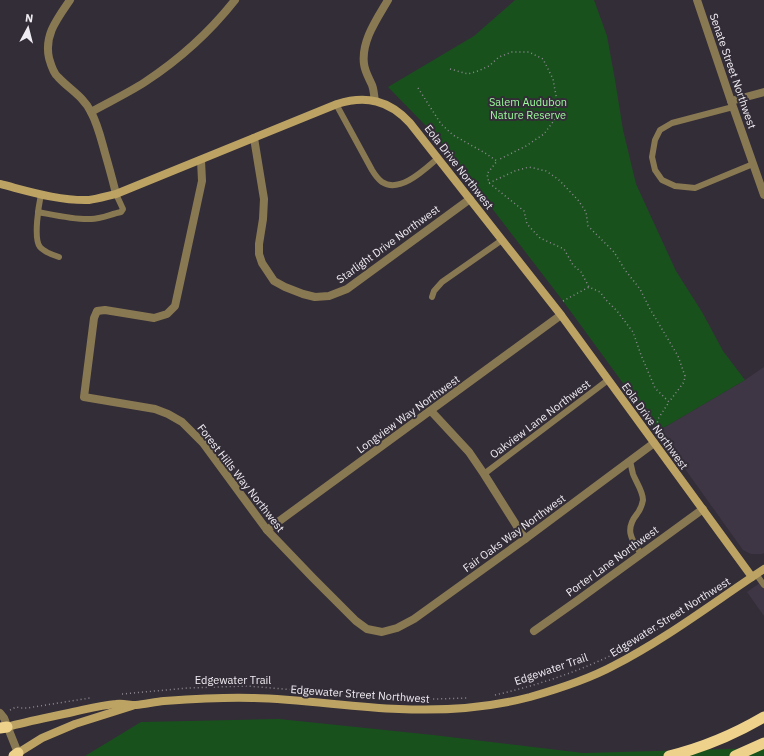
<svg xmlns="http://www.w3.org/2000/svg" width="764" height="756" font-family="'IBM Plex Sans',sans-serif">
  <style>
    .built { fill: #3e3645 }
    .green { fill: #19511d }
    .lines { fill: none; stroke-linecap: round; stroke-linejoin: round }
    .path { stroke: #8f8a92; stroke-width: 1.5; stroke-dasharray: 1 3; stroke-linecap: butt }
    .service { stroke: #897953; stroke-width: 6 }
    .minor { stroke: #897953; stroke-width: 8 }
    .tertiary { stroke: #897953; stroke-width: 8 }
    .secondary { stroke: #bca364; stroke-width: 8 }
    .trunk { stroke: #eed28c; stroke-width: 11 }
    .labels { text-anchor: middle; stroke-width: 4; stroke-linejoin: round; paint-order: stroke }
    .street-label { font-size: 11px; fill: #f0ecf3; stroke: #332d37 }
    .park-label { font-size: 11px; fill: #9cfd9d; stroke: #332d37 }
  </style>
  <rect width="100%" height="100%" fill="#332d37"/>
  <g class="built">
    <path d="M764,367V553L762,554H751L743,550L658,431L745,380Z"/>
    <path d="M764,580V616L747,592Z"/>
  </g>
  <g class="green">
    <path d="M515,0H594L607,36L615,80L623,130L636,184L676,271L702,312L723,351L745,380L658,431L563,301L471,181L428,128L388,87L474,36Z"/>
    <path d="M279,719L433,735L583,753L764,748V756H85L141,722Z"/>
  </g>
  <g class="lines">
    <g class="path">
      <path d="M450,69L468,74L478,71L489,66L499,57L512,52H529L543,59L553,79L557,101L555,119L544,134L526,146L498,160"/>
      <path d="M418,88L441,124L453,135L485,153L497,161L487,174L489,183L524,211L527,224L540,238L564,249L573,265L581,272L589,287L600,292L606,300L617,311L633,332L641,355L655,388L669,402L658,419L657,425V433"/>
      <path d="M489,183L515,171L529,167L546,171L558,179L578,200L586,212L588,226L614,252L625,270L640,289L650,309L678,356L685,376L684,382L669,402"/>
      <path d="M563,301L589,287"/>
      <path d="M640,640L659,628"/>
      <path d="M122,694L188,688L247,686L393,698L435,699L467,698"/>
      <path d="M495,695C543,684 590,668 633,644"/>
      <path d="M10,710L16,707L22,708H27L90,698"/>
    </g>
    <g class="service">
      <path d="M336,104L372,170C375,175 378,179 382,182C400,194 425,169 438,158"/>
      <path d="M733,107L672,123L660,130L655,140L652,157L655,170L662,180L675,186L695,188L753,164"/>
      <path d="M41,194C39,204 33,239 40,247C44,252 53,255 59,257"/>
      <path d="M38,212C54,215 75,220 91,219C101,219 111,214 121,212L123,209L116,194"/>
      <path d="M432,297L434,291L442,282L502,240"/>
      <path d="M630,461C631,465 632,470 633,474C636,482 643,491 643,500C642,506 640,510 637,514C624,530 632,540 641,554"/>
      <path d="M484,474L608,380"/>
      <path d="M756,574L764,585"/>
    </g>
    <g class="minor">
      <path d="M697,0L731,101L764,195"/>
      <path d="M375,101C374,96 374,90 372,85C369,78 365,72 364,64C361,41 377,19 388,0"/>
      <path d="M731,101L764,92"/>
      <path d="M91,112C109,102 128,93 145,82C180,59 209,33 235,0"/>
      <path d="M254,138L264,199L263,219L259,244V254L262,263L274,281L285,287L303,294L315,297L329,296L347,289L470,199"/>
      <path d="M201,160L202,181L175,306L167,314L154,318L105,310L97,311L94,318L84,397L155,409L168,414L182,422L203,443L267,530L313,578L356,621L367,629L382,632L397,628L414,619L525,539L654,443"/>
      <path d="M431,411L469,452L484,474L525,539"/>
      <path d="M267,530L561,315"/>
      <path d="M534,631L578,600L703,509"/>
      <path d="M0,713L4,718L18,753"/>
    </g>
    <path class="tertiary" d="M70,0C57,19 44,35 49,58C51,65 53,73 58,77C69,89 84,97 91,112C98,125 101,139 105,153C109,167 113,181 116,194"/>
    <g class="secondary">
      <path d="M0,184C28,191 59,201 89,200C98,199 107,196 116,194L337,104C366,95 389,100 410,123L561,315L752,577"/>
      <path d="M7,727C29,721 51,717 73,712C87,709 102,705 116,704C123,703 129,705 136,705C145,704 155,702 164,701C193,699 223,697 252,698C301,699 350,707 399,709C443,711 488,708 530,697C558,689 587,680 613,666C666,639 714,602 764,569"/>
      <path d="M18,753L42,738L75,724L132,706"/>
    </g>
    <g class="trunk">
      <path d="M0,728L7,727"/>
      <path d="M14,756L18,753"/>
      <path d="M669,756C702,748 735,734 764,717"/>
      <path d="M735,756L764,743"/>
    </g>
  </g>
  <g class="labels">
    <g class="street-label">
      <text transform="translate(733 71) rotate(71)" y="4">Senate Street Northwest</text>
      <text transform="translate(459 167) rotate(52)" y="4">Eola Drive Northwest</text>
      <text transform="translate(388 244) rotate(-36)" y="4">Starlight Drive Northwest</text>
      <text transform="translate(408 414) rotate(-36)" y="4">Longview Way Northwest</text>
      <text transform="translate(540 419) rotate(-37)" y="4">Oakview Lane Northwest</text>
      <text transform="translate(655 426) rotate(54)" y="4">Eola Drive Northwest</text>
      <text transform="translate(241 478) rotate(52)" y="4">Forest Hills Way Northwest</text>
      <text transform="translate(514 533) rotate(-36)" y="4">Fair Oaks Way Northwest</text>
      <text transform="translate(612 561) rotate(-36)" y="4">Porter Lane Northwest</text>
      <text transform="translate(670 617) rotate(-32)" y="4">Edgewater Street Northwest</text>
      <text transform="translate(551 669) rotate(-19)" y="4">Edgewater Trail</text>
      <text x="233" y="684">Edgewater Trail</text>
      <text transform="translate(360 694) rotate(4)" y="4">Edgewater Street Northwest</text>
    </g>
    <g class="park-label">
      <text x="528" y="106">Salem Audubon<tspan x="528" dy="13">Nature Reserve</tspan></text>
    </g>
  </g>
  <g transform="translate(28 28) rotate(7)" stroke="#332d37" stroke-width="3" paint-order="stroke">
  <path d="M0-3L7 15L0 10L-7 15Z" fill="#f0ecf3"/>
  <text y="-6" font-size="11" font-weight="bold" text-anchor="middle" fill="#f0ecf3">N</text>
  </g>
</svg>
